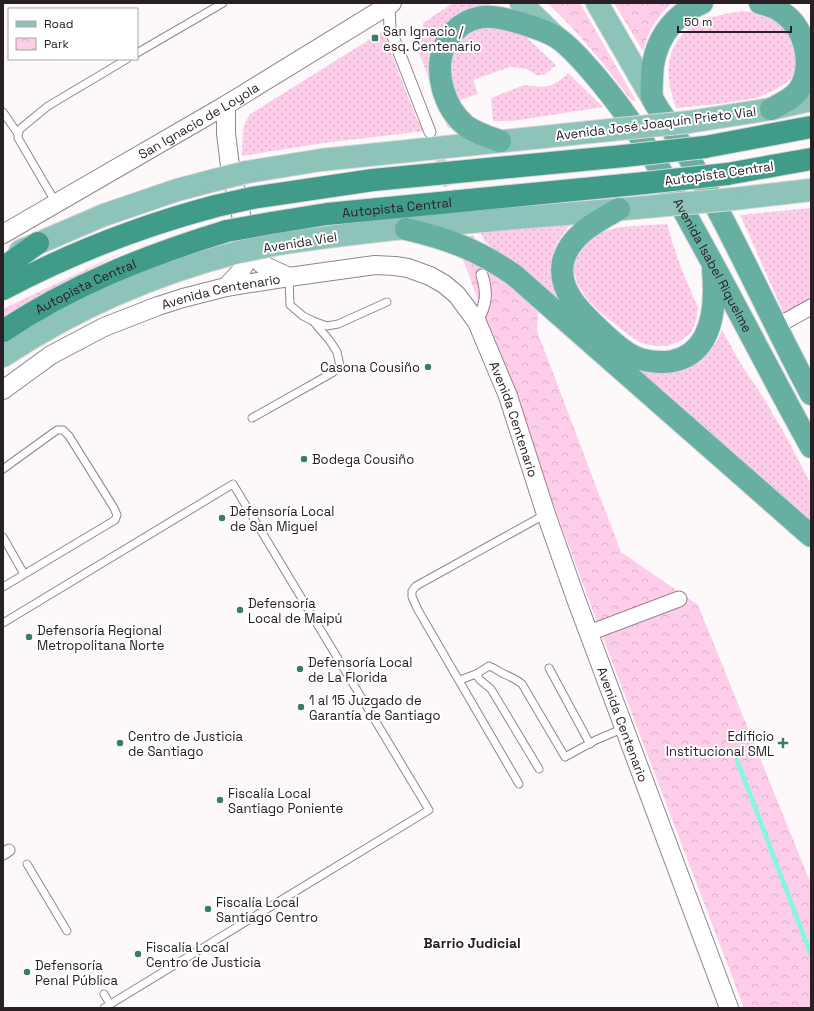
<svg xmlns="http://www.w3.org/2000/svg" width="814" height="1011" font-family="'Space Grotesk',sans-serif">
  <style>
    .grass { fill: url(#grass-dots) }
    .park { fill: url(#park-crowns) }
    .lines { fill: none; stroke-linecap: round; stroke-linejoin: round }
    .stream { stroke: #82f8df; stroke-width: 4.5 }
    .pedestrian-tunnel { stroke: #d2ced0; stroke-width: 11; stroke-dasharray: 11 5.5; stroke-linecap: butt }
    .service-casing { stroke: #95838d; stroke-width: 9 }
    .pedestrian-casing { stroke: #95838d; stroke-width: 13 }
    .minor-casing { stroke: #95838d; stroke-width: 17 }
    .tertiary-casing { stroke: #95838d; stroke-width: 20 }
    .primary-casing { stroke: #d8d7d8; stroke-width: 24 }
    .trunk-casing { stroke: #d8d7d8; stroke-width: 24 }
    .motorway-casing { stroke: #d8d7d8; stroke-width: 24 }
    .service { stroke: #fff; stroke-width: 7 }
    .pedestrian { stroke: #fff; stroke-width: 11 }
    .minor { stroke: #fff; stroke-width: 15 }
    .tertiary { stroke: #fff; stroke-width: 18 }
    .primary { stroke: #8dc3b8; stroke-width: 22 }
    .trunk { stroke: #67afa0; stroke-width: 22 }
    .motorway { stroke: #419b89; stroke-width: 22 }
    .primary-bridge-casing { stroke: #d8d7d8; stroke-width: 24; stroke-linecap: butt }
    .motorway-bridge-casing { stroke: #d8d7d8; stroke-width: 24; stroke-linecap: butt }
    .primary-bridge { stroke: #8dc3b8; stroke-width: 22 }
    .motorway-bridge { stroke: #419b89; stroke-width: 22 }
    .poi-dot { fill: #397c6e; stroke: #fff; stroke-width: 1.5 }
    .labels { text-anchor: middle; stroke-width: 4; stroke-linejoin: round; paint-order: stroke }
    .poi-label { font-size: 13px; fill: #282025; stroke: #fff; text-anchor: start }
    .street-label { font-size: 13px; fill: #282025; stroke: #fff }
    .neighbourhood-label { font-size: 14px; font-weight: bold; fill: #282025; stroke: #fff }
  </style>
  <defs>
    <pattern id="grass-dots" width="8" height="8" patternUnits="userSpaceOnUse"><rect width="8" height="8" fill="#fdcde9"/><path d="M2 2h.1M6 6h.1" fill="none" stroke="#d9b0c8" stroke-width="1.8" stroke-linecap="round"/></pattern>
    <pattern id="park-crowns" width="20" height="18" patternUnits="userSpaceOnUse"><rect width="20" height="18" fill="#fdcde9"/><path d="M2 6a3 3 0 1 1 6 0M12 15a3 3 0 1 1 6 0" fill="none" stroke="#d9b0c8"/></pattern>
  </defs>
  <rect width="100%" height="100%" fill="#fdf9fb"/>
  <g class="grass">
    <path d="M453,3H488L491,6L438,39L462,129L448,128L412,35L423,27V23Z"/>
    <path d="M743,11L764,13L782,23L795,37L798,68L789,81L773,91L756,98L719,104L676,108C654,47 682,18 743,11Z"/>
    <path d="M470,25H509L527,38L556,65L544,75H536L527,69L510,67L473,80L478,94L460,100L453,89L448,74L453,41Z"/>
    <path d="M383,31L417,120L425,131L323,143L242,156L243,128L249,115Z"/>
    <path d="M568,73L603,107L513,121H493L491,98L524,85L540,87L550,86L559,81Z"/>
    <path d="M811,208V301L785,316L740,215Z"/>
    <path d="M574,221C558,237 547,255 554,279C556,288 562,297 566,305L484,241L481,233Z"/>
    <path d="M667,224L674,248L682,270L698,308L696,321L691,333L680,341L667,346H655L641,343L627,334L600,312L588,300L579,287L573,269L578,253L588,240L602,232L619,227Z"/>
    <path d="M127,250L27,302L3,317V309Z"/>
    <path d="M722,330L742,366L763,397L784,433L811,484V524L632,368C675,368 702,377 722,330Z"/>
  </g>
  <g class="park">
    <path d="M547,3H580L636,101L631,100C605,66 579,32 547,3Z"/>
    <path d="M614,3H672C657,16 648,32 643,51Z"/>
    <path d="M461,254L497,271L538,311L537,331L621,552L698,605L811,884V1008H744L597,622Z"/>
  </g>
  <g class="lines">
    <path class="stream" d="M737,760L811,955"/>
    <path class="pedestrian-tunnel" d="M434,144L482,275"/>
    <g class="service-casing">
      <g id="service">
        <path d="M137,53L223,3"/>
        <path d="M3,112L18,134"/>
        <path d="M56,203L18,138V134L20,129L48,106L127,59"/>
        <path d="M313,321L327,326L338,324L387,302"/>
        <path d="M252,418L332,373L340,366L337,352L330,341L313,321L303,316L290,305L289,277"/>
        <path d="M3,469L57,430H63L69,436L114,508L117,515L115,520L3,587"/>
        <path d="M3,537L24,574"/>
        <path d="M3,623L233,484L429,810L104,1008"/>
        <path d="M549,668L590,744"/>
        <path d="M476,674L480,680L491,689L539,769"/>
        <path d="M460,680L476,674L489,666C495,668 498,671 504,674C511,677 516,679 522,684L565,757L596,740L624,728"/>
        <path d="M519,784L418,610L412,597V591L416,586L546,514"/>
        <path d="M27,864L67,931"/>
        <path d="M104,994L110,1004"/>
      </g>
    </g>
    <g class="pedestrian-casing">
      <g id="pedestrian">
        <path d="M389,5L390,29L430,132"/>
        <path d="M477,322C486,304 488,294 482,275"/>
        <path d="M3,854L9,850"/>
      </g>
    </g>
    <g class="minor-casing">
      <g id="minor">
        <path d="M775,327L811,307"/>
        <path d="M589,633L679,599"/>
      </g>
    </g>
    <g class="tertiary-casing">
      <g id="tertiary">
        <path d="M226,105V133L230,166L250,254L263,265L289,277"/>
        <path id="s1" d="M3,234L226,105L392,3"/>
        <path d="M226,287L241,271L250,254"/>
        <path id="s2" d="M3,390L51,355L104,327L158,306L183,298L226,287L289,277L375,265L395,266L408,268L430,276L444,284L457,295L477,322L508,396L546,514L576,599L729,1008"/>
      </g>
    </g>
    <g class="primary-casing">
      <g id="primary">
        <path d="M521,3L556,37"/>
        <path d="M597,3L652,98"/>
        <path d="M689,122L771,109L811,100"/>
        <path d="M247,172L321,160L610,130"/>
        <path d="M733,199L811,190"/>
        <path d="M278,244C403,225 530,218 656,206"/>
        <path d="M20,251L104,215L177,190L215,180"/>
        <path d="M3,356C77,307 153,274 239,252"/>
      </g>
    </g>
    <g class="trunk-casing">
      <g id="trunk">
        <path d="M702,3C669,16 652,46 652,79C652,85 651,92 652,97C655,106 665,118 670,126C684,149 698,173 711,197C746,262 776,329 811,394"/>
        <path d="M760,3C768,5 777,8 783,13C806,29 814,66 799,90C792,99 781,104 771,109"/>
        <path id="s3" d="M500,141C488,137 476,133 466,126C444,108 433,71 445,45C456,23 476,13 500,18C515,21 547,30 559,39C574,50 586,65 598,79C607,90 617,102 625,114C640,135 653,158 666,180C717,267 762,359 811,447"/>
        <path d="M619,209C598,221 569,235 563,262C557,291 582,313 601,331C612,341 625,354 640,359C651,362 662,363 673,361C714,352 716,304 713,270"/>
        <path d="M406,229C449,239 478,250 514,275L811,536"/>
      </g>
    </g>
    <g class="motorway-casing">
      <g id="motorway">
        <path d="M705,147L811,127"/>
        <path d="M727,174L811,159"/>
        <path d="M252,198L373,180L624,156"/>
        <path id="s4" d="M271,223L327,214L645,183"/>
        <path d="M3,268L38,243"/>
        <path d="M3,289C73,252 140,226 216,206"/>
        <path id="s5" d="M3,331C72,285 148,255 227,231"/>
      </g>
    </g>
    <use href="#service" class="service"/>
    <use href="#pedestrian" class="pedestrian"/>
    <use href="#minor" class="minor"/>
    <use href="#tertiary" class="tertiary"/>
    <use href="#primary" class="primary"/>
    <use href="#trunk" class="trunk"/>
    <use href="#motorway" class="motorway"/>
    <g class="primary-bridge-casing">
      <g id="primary-bridge">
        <path d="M610,130L689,122"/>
        <path d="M215,180L247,172"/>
        <path d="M656,206L733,199"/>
        <path d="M239,252L278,244"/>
      </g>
    </g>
    <g class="motorway-bridge-casing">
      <g id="motorway-bridge">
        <path d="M624,156L705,147"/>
        <path d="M645,183L727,174"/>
        <path d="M216,206L252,198"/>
        <path d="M227,231L271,223"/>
      </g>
    </g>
    <use href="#primary-bridge" class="primary-bridge"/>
    <use href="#motorway-bridge" class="motorway-bridge"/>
  </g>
  <g class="poi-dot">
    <rect x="371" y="34" width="8" height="8" rx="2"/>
    <circle cx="428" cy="367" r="4"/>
    <circle cx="304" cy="459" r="4"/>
    <circle cx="222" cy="518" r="4"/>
    <circle cx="240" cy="610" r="4"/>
    <circle cx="29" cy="637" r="4"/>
    <circle cx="300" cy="669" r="4"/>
    <circle cx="301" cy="707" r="4"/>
    <circle cx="120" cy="743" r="4"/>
    <path d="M781 737h4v4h4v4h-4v4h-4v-4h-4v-4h4z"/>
    <circle cx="220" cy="800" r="4"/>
    <circle cx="208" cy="909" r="4"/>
    <circle cx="138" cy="954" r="4"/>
    <circle cx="27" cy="972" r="4"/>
  </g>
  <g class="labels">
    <g class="poi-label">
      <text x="383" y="36">San Ignacio /<tspan x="383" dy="15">esq. Centenario</tspan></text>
      <text x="420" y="372" text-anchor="end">Casona Cousiño</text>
      <text x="312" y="464">Bodega Cousiño</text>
      <text x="230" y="516">Defensoría Local<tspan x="230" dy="15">de San Miguel</tspan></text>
      <text x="248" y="608">Defensoría<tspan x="248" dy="15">Local de Maipú</tspan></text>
      <text x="37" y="635">Defensoría Regional<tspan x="37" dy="15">Metropolitana Norte</tspan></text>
      <text x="308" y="667">Defensoría Local<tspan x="308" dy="15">de La Florida</tspan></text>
      <text x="309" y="705">1 al 15 Juzgado de<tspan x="309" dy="15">Garantía de Santiago</tspan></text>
      <text x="128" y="741">Centro de Justicia<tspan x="128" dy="15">de Santiago</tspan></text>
      <text x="774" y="741" text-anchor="end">Edificio<tspan x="774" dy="15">Institucional SML</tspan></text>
      <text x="228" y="798">Fiscalía Local<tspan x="228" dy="15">Santiago Poniente</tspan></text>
      <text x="216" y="907">Fiscalía Local<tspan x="216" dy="15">Santiago Centro</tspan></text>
      <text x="146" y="952">Fiscalía Local<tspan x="146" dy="15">Centro de Justicia</tspan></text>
      <text x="35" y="970">Defensoría<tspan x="35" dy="15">Penal Pública</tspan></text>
    </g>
    <g class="street-label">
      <text dy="5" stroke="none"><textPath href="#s1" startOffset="226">San Ignacio de Loyola</textPath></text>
      <text transform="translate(656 123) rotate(-7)" y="5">Avenida José Joaquín Prieto Vial</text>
      <text transform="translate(719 173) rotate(-8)" y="5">Autopista Central</text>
      <text dy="5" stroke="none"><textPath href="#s4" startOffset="127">Autopista Central</textPath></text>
      <text transform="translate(300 242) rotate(-9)" y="5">Avenida Viel</text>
      <text dy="5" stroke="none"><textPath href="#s3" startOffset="531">Avenida Isabel Riquelme</textPath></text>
      <text dy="5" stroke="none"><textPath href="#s5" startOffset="94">Autopista Central</textPath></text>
      <text dy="5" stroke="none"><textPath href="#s2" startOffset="242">Avenida Centenario</textPath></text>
      <text dy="5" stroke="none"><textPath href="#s2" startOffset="626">Avenida Centenario</textPath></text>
      <text dy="5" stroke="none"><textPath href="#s2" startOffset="950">Avenida Centenario</textPath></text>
    </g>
    <g class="neighbourhood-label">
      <text x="472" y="948">Barrio Judicial</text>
    </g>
  </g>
  <rect width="814" height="1011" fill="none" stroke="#282025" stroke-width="8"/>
  <rect x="8" y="8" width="130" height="52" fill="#ffffff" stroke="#a9a6a8"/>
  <rect x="16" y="21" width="20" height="6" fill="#8dc3b8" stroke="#a9a6a8"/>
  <text x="44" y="28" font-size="12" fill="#282025">Road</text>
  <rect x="16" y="38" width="20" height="12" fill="url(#park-crowns)" stroke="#a9a6a8"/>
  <text x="44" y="48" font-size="12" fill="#282025">Park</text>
  <path d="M678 26v6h113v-6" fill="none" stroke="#282025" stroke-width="2"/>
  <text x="684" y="26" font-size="12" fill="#282025" stroke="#ffffff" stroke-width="3" paint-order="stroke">50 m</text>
</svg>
